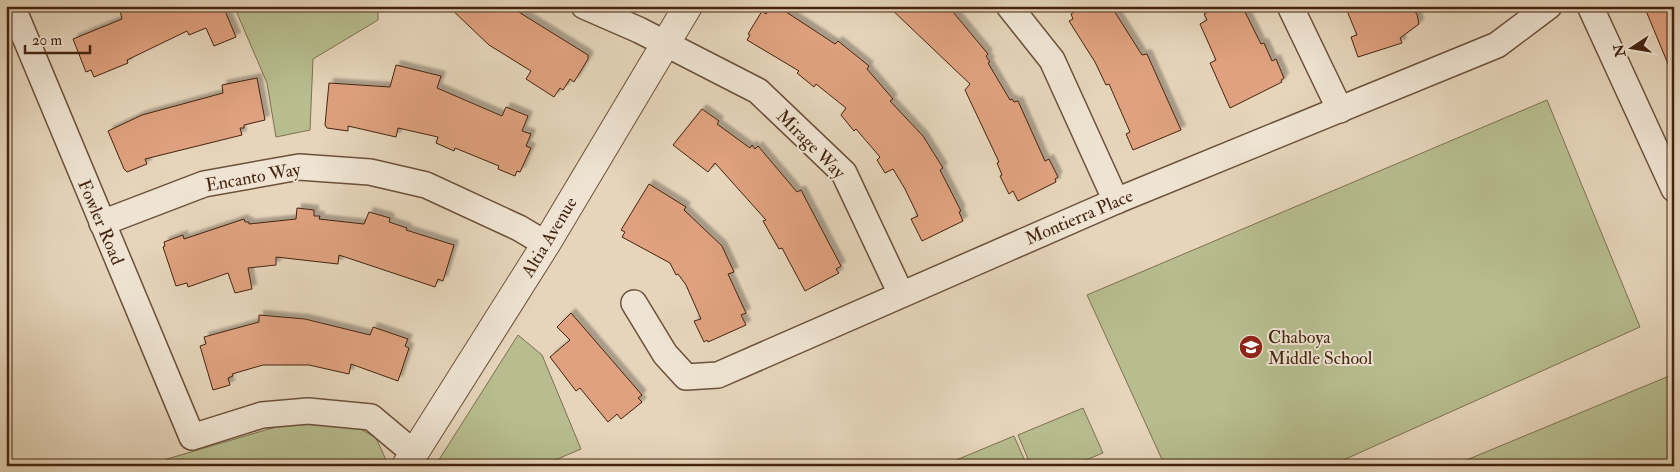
<svg xmlns="http://www.w3.org/2000/svg" width="1680" height="472" font-family="'IM FELL Double Pica',serif">
  <style>
    .green { fill: #b7bd8f; stroke: #7e704e }
    .building { fill: #dfa17f; stroke: #44240e; filter: url(#shadow) }
    .lines { fill: none; stroke-linecap: round; stroke-linejoin: round }
    .minor-casing { stroke: #6c5039; stroke-width: 28 }
    .tertiary-casing { stroke: #6c5039; stroke-width: 30 }
    .minor { stroke: #efe4d3; stroke-width: 25 }
    .tertiary { stroke: #efe4d3; stroke-width: 28 }
    .labels { text-anchor: middle; stroke-width: 4; stroke-linejoin: round; paint-order: stroke }
    .street-label { font-size: 18px; fill: #44240e; stroke: #efe4d3 }
    .poi-label { font-size: 18px; fill: #44240e; stroke: #efe4d3; text-anchor: start }
  </style>
  <defs>
    <filter id="shadow"><feDropShadow dx="4.5" dy="-4.5" stdDeviation="1" flood-color="#0004"/></filter>
  </defs>
  <rect width="100%" height="100%" fill="#e6d5bb"/>
  <filter id="stains"><feTurbulence type="fractalNoise" baseFrequency=".004" numOctaves="4"/><feColorMatrix values="0 0 0 0 .2 0 0 0 0 .09 0 0 0 0 .02 0 0 0 .5 -.17"/></filter>
  <radialGradient id="worn" r=".72"><stop offset=".6" stop-color="#630" stop-opacity="0"/><stop offset="1" stop-color="#630" stop-opacity=".3"/></radialGradient>
  <g class="green">
    <path d="M234,6H378V20L313,59L310,130L276,137L267,83Z"/>
    <path d="M1547,100L1640,327L1330,466H1165L1087,295Z"/>
    <path d="M518,335L542,355L581,449L541,466H435Z"/>
    <path d="M1674,374V466H1452Z"/>
    <path d="M1083,408L1103,453L1071,466H1031L1018,435Z"/>
    <path d="M286,424H352L376,438L387,462L386,466H170L167,459Z"/>
    <path d="M1014,436L1027,466H950L949,463Z"/>
  </g>
  <g class="building">
    <path d="M119,6H223L236,37L214,46L206,28L189,35L187,31L127,60L128,63L94,77L91,70L86,72L73,39L122,19Z"/>
    <path d="M448,6H509L588,55V59L574,82L570,79L563,90L560,88L554,97L526,79L531,71L489,45Z"/>
    <path d="M771,6H777L835,44L838,41L869,66L867,69L893,99L890,101L923,136L943,168L940,170L961,211L959,212L963,221L922,241L911,219L918,216L905,189L893,169L885,173L877,160L880,157L856,129L854,131L841,115L846,108L816,84L814,87L797,73L799,71L747,40L750,35L748,34L762,11L766,14Z"/>
    <path d="M888,6H948L988,54L986,56L990,62L988,63L1010,100L1012,99L1014,102L1018,101L1045,161L1049,159L1058,177L1055,179L1056,182L1018,201L1013,191L1009,194L1000,176L1002,175L997,163L999,162L965,90L970,84Z"/>
    <path d="M1084,6H1111L1142,55L1147,54L1181,130L1133,150L1126,134L1130,132L1109,84L1106,85L1095,62L1069,21L1073,19L1071,14Z"/>
    <path d="M1221,6H1242L1261,44L1264,43L1272,61L1276,59L1284,78L1281,80L1282,82L1230,108L1210,63L1216,60L1200,24L1207,20L1204,14Z"/>
    <path d="M1345,6H1407L1417,14L1419,24L1400,38L1402,43L1358,57L1351,37L1357,35Z"/>
    <path d="M1644,6H1674V76H1673Z"/>
    <path d="M396,65L441,76L437,88L502,116L506,107L528,116L522,131L531,134L526,146L531,148L520,172L517,171L515,176L498,169L499,166L455,148L454,151L436,143L438,137L398,128L396,137L348,126V131L327,128L325,125L329,83L390,87Z"/>
    <path d="M257,78L265,120L244,125V128H240L242,135L145,159L147,164L127,172L124,169L108,131L142,115L223,93L222,85Z"/>
    <path d="M702,109L719,121L717,124L750,148L752,145L755,149L758,146L797,192L801,190L841,266L836,269L839,273L805,291L782,248L779,249L763,221L766,220L715,163L708,172L673,145Z"/>
    <path d="M649,184L686,207L684,210L722,246L734,272L728,274L746,313L741,315L746,325L708,342L707,340L704,342L694,321L701,319L686,285L678,274L676,275L670,263L622,237L625,232L621,230Z"/>
    <path d="M297,208L314,210V216H320L319,219L364,224L369,212L390,218L389,222L407,228L406,230L454,245L443,281L438,279L435,287L339,255L338,264L276,257V265L248,268L252,289L235,293L228,273L188,287L187,283L176,286L163,247L165,246L164,242L183,235L184,239L244,219L245,222H249V224L296,219Z"/>
    <path d="M571,313L642,395L638,398L642,402L621,419L617,414L608,422L580,388L576,391L550,357L570,340L557,327Z"/>
    <path d="M259,315L305,319L370,335L373,327L408,339L405,346L409,348L398,381L351,364L349,374L309,365H263L232,374L233,376L228,378L230,385L213,390L200,346L206,344L204,337L259,322Z"/>
  </g>
  <g class="lines">
    <g class="minor-casing">
      <g id="minor">
        <path d="M12,6L192,437L262,415L308,411L371,417L414,453"/>
        <path d="M584,6L639,30L758,91L844,173L901,294"/>
        <path d="M1009,6L1052,60L1116,201"/>
        <path d="M1290,6L1340,110"/>
        <path d="M1590,6L1674,189"/>
        <path d="M102,223L204,184L299,167L370,172L426,185L519,228L546,244"/>
        <path d="M634,303L665,354L686,377L718,375L1116,201L1497,45L1549,6"/>
      </g>
    </g>
    <g class="tertiary-casing">
      <path id="tertiary" d="M406,466L546,244L688,6"/>
    </g>
    <use href="#minor" class="minor"/>
    <use href="#tertiary" class="tertiary"/>
  </g>
  <defs>
    <g id="school-disc" transform="scale(1.25)"><circle r="9.5" fill="#8f2418" stroke="#efe4d3"/><path d="M0-5L7-2L0 1L-7-2ZM-4 1L0 2.5L4 1V4Q0 6-4 4Z" fill="#fff"/></g>
  </defs>
  <g fill-rule="evenodd">
    <use href="#school-disc" x="1251" y="347"/>
  </g>
  <g class="labels">
    <g class="street-label">
      <text transform="translate(811 144) rotate(45)" y="6">Mirage Way</text>
      <text transform="translate(253 177) rotate(-10)" y="6">Encanto Way</text>
      <text transform="translate(1079 217) rotate(-23)" y="6">Montierra Place</text>
      <text transform="translate(101 222) rotate(67)" y="6">Fowler Road</text>
      <text transform="translate(549 237) rotate(-59)" y="6">Altia Avenue</text>
    </g>
    <g class="poi-label">
      <text x="1268" y="343">Chaboya<tspan x="1268" dy="21">Middle School</tspan></text>
    </g>
  </g>
  <rect width="1680" height="472" fill="none" stroke="#e6d5bb" stroke-width="25"/>
  <rect x="8" y="8" width="1665" height="457" fill="none" stroke="#44240e" stroke-width="2.5"/>
  <rect x="12" y="12" width="1655" height="447" fill="none" stroke="#44240e"/>
  <g transform="translate(1632 48) rotate(258)" stroke="#efe4d3" stroke-width="4" paint-order="stroke">
  <path d="M0-4L9 19L0 12L-9 19Z" fill="#44240e"/>
  <text y="-8" font-size="14" font-weight="bold" text-anchor="middle" fill="#44240e">N</text>
  </g>
  <path d="M25 45v8h65v-8" fill="none" stroke="#44240e" stroke-width="2.5"/>
  <text x="32" y="45" font-size="15" fill="#44240e" stroke="#efe4d3" stroke-width="4" paint-order="stroke">20 m</text>
  <rect width="100%" height="100%" filter="url(#stains)"/>
  <rect width="100%" height="100%" fill="url(#worn)"/>
</svg>
